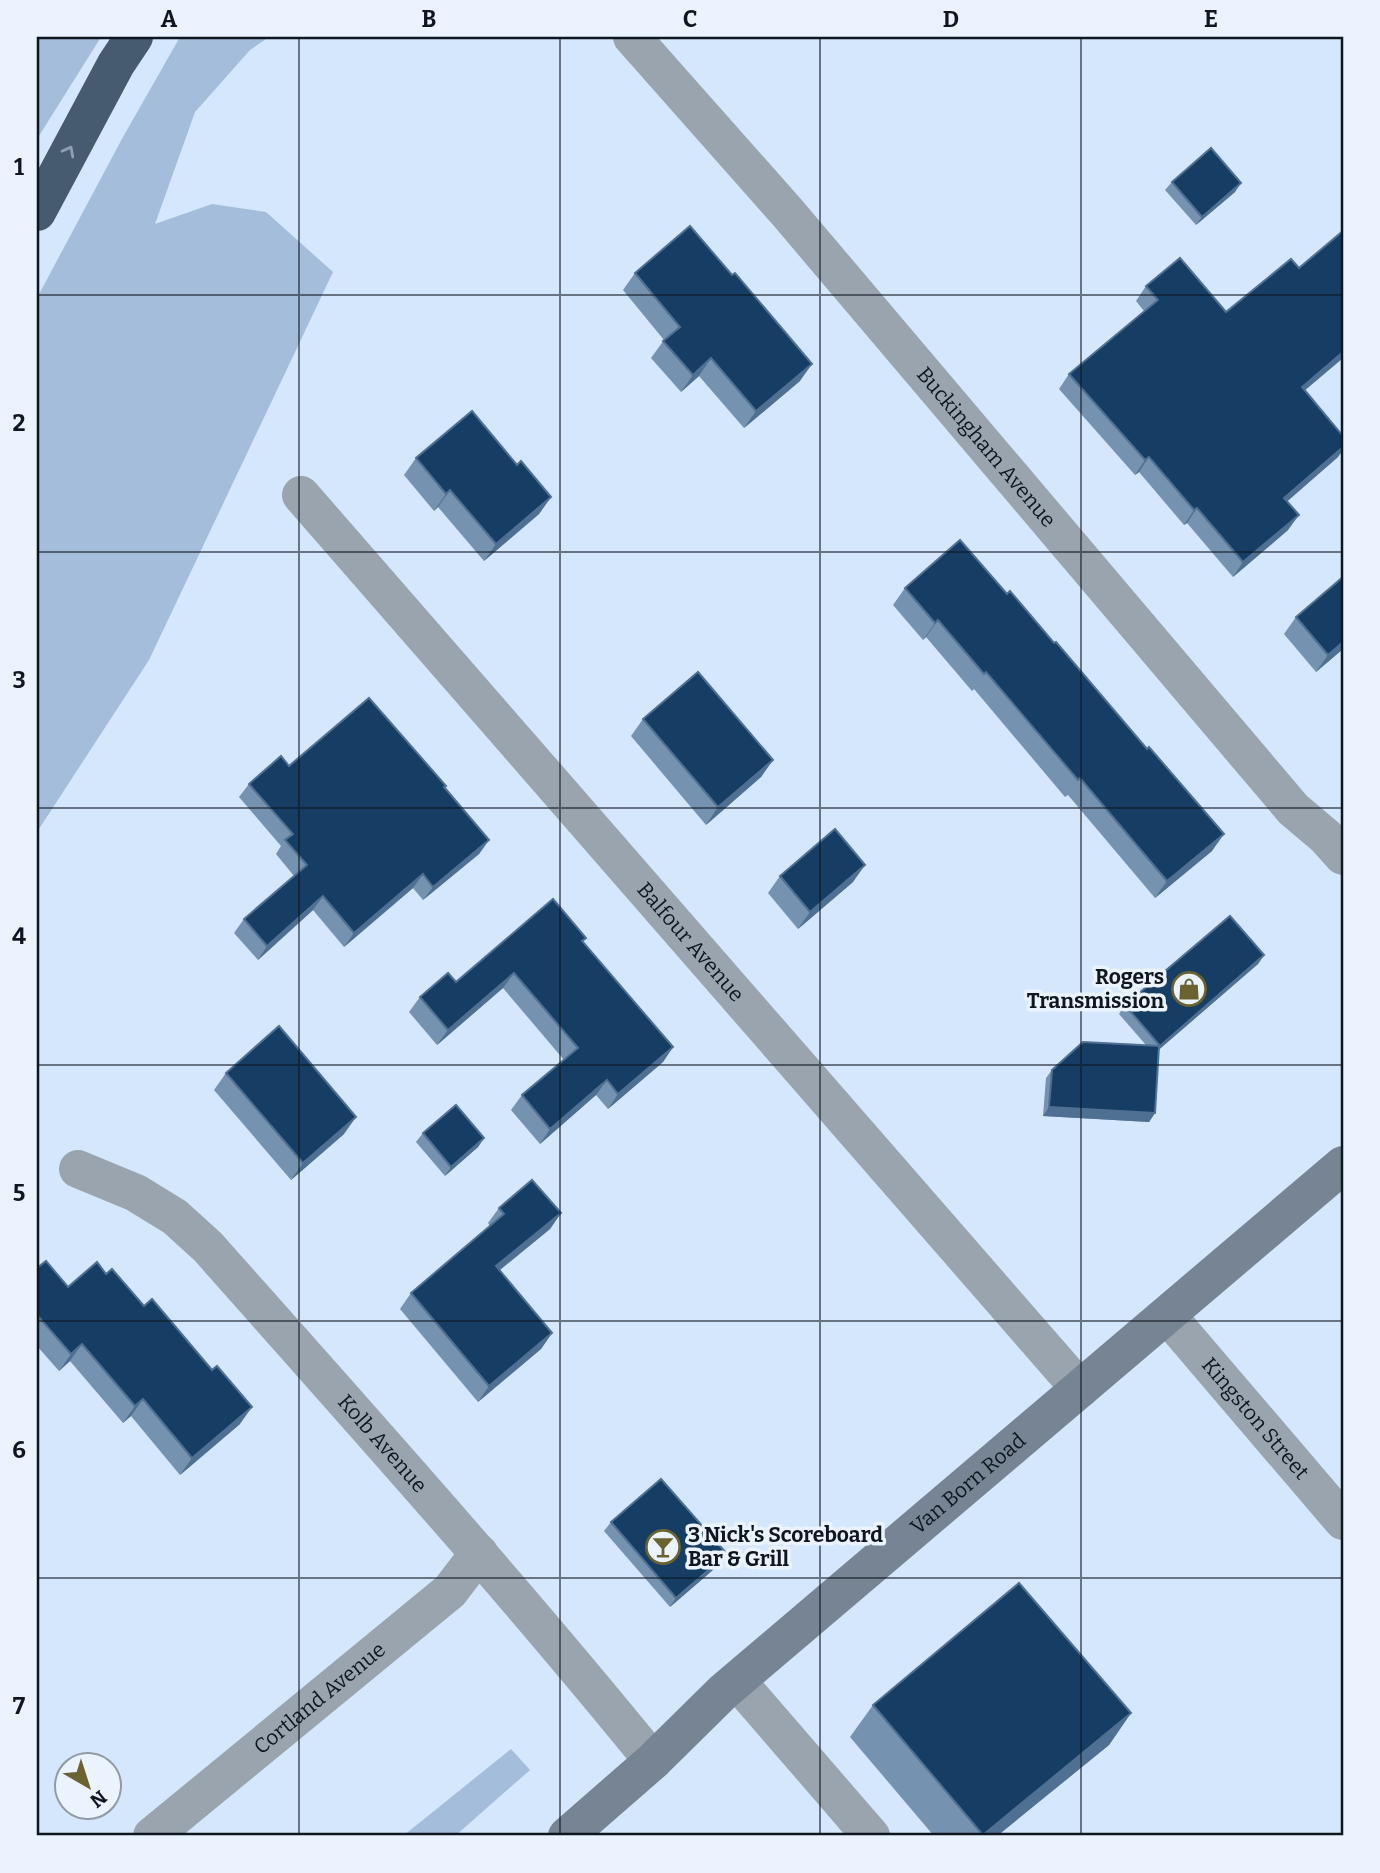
<svg xmlns="http://www.w3.org/2000/svg" width="1380" height="1873" font-family="Bitter,serif">
  <style>
    .green { fill: #a3bdda }
    .lines { fill: none; stroke-linecap: round; stroke-linejoin: round }
    .minor { stroke: #9aa4af; stroke-width: 38 }
    .secondary { stroke: #768494; stroke-width: 38 }
    .motorway { stroke: #465a70; stroke-width: 38 }
    .wall { fill: #7592b0 }
    .shaded-wall { fill: #4f7092 }
    .building { fill: #163d64; stroke: #4f7092; stroke-width: 2 }
    .oneway { stroke: #909fb0 }
    .grid { fill: none; stroke: #0e161f; stroke-width: 2; stroke-opacity: 0.55 }
    .labels { text-anchor: middle; stroke-width: 7; stroke-linejoin: round; paint-order: stroke }
    .street-label { font-size: 21px; fill: #0e161f; stroke: #eaf3fe }
    .poi-label { font-size: 21px; font-weight: bold; fill: #0e161f; stroke: #eaf3fe; text-anchor: end }
    .neatline { fill: none; stroke: #0e161f; stroke-width: 2.5 }
    .grid-label { font-size: 23px; text-anchor: middle; font-weight: bold; fill: #0e161f }
  </style>
  <rect width="100%" height="100%" fill="#d4e7fc"/>
  <g class="green">
    <path d="M37,37H101L37,139Z"/>
    <path d="M180,37H269L250,50L195,112L155,224L212,204L266,212L333,272L149,660L37,832V298L123,137Z"/>
    <path d="M511,1749L530,1770L455,1836H403Z"/>
  </g>
  <g class="lines">
    <g class="minor">
      <path id="s1" d="M632,37L787,212L1293,809L1326,837L1343,856"/>
      <path id="s2" d="M301,495L1080,1389"/>
      <path id="s3" d="M78,1169L136,1193L175,1217L208,1247C358,1416 510,1585 653,1761"/>
      <path id="s4" d="M1167,1315L1343,1521"/>
      <path d="M737,1681L871,1836"/>
      <path id="s5" d="M152,1836L450,1591L479,1553"/>
    </g>
    <path class="secondary" id="s6" d="M567,1836L653,1761L723,1692L1343,1165"/>
    <path class="motorway" d="M37,212L116,64L134,37"/>
  </g>
  <g class="wall">
    <path d="M1172,182L1235,192L1196,225L1165,190Z"/>
    <path d="M1343,231V358L1305,390L1338,457L1287,501L1288,530L1233,577L1187,523L1184,525L1139,472L1135,475L1059,389L1069,374L1144,311L1136,301L1146,286L1226,312L1299,268Z"/>
    <path d="M635,273L800,381L744,428L699,376L681,392L651,358L664,340L623,290Z"/>
    <path d="M416,458L517,465L551,497L539,514L484,561L438,507L434,511L404,475Z"/>
    <path d="M1343,577V649L1316,672L1284,634L1296,617Z"/>
    <path d="M905,588L1212,851L1155,898L1068,795L1065,797L974,689L972,691L926,637L923,640L893,605Z"/>
    <path d="M643,719L773,760L761,777L706,825L631,736Z"/>
    <path d="M289,766L445,788L489,840L479,854L423,900L413,888L344,947L313,910L258,960L234,933L244,919L294,876L276,854L281,846L239,797L249,784Z"/>
    <path d="M780,876L853,882L798,929L768,893Z"/>
    <path d="M586,938L583,942L673,1047L663,1062L608,1109L596,1095L540,1144L511,1110L522,1095L564,1060L503,988L437,1045L409,1012L420,997L456,982Z"/>
    <path d="M1264,955L1258,964L1158,1050L1155,1113L1149,1122L1043,1116L1046,1078L1052,1070L1146,1045L1119,1014L1125,1005Z"/>
    <path d="M226,1073L344,1134L291,1180L214,1090Z"/>
    <path d="M423,1133L484,1138L478,1147L445,1176L416,1142Z"/>
    <path d="M499,1208L561,1213L550,1229L500,1270L552,1333L541,1349L478,1402L400,1309L411,1293L490,1226L488,1223Z"/>
    <path d="M37,1268L68,1287L240,1424L180,1475L131,1416L123,1423L70,1361L59,1371L37,1346Z"/>
    <path d="M611,1522L727,1554L721,1563L670,1607L604,1531Z"/>
    <path d="M873,1705L1131,1713L1109,1745L997,1836H934L850,1737Z"/>
  </g>
  <g class="shaded-wall">
    <path d="M1241,183L1235,192L1196,225L1202,217Z"/>
    <path d="M1343,352V358L1291,402L1302,387Z"/>
    <path d="M711,358L699,376L681,392L693,375Z"/>
    <path d="M812,364L800,381L744,428L756,411Z"/>
    <path d="M1343,447V450L1338,457L1274,513L1284,498Z"/>
    <path d="M1149,457L1139,472L1135,475L1145,460Z"/>
    <path d="M450,490L438,507L434,511L446,494Z"/>
    <path d="M551,497L539,514L484,561L496,544Z"/>
    <path d="M1197,508L1187,523L1184,525L1194,510Z"/>
    <path d="M1299,515L1288,530L1233,577L1243,562Z"/>
    <path d="M938,620L926,637L923,640L935,623Z"/>
    <path d="M1343,642V649L1316,672L1328,655Z"/>
    <path d="M773,760L761,777L706,825L718,807Z"/>
    <path d="M1224,834L1212,851L1155,898L1167,881Z"/>
    <path d="M489,840L479,854L423,900L433,887Z"/>
    <path d="M865,865L853,882L798,929L810,912Z"/>
    <path d="M423,874L413,888L344,947L354,933Z"/>
    <path d="M323,896L313,910L258,960L267,946Z"/>
    <path d="M1264,955L1258,964L1154,1054L1160,1046Z"/>
    <path d="M514,973L503,988L437,1045L448,1030Z"/>
    <path d="M673,1047L663,1062L608,1109L618,1094Z"/>
    <path d="M607,1080L596,1095L540,1144L550,1129Z"/>
    <path d="M1049,1107L1155,1113L1149,1122L1043,1116Z"/>
    <path d="M356,1117L344,1134L291,1180L303,1163Z"/>
    <path d="M484,1138L478,1147L445,1176L451,1167Z"/>
    <path d="M561,1213L550,1229L485,1282L496,1266Z"/>
    <path d="M552,1333L541,1349L478,1402L489,1386Z"/>
    <path d="M82,1344L70,1361L59,1371L71,1354Z"/>
    <path d="M143,1399L131,1416L123,1423L135,1406Z"/>
    <path d="M252,1407L240,1424L180,1475L192,1458Z"/>
    <path d="M727,1554L721,1563L670,1607L676,1598Z"/>
    <path d="M1131,1713L1109,1745L997,1836H982Z"/>
  </g>
  <g class="building">
    <path d="M1211,148L1241,183L1202,217L1172,182Z"/>
    <path d="M690,226L732,275L735,273L812,364L756,411L711,358L693,375L663,341L680,327L635,273Z"/>
    <path d="M1343,231V352L1302,387L1343,436V447L1284,498L1299,515L1243,562L1197,508L1194,510L1149,457L1145,460L1069,374L1158,300L1146,286L1180,258L1226,312L1291,259L1299,268Z"/>
    <path d="M472,411L517,465L521,461L551,497L496,544L450,490L446,494L416,458Z"/>
    <path d="M960,540L1007,594L1010,591L1054,643L1056,642L1147,749L1149,747L1224,834L1167,881L1080,778L1078,780L986,672L984,674L938,620L935,623L905,588Z"/>
    <path d="M1343,577V642L1328,655L1296,617Z"/>
    <path d="M698,672L773,760L718,807L643,719Z"/>
    <path d="M369,698L446,786L444,787L489,840L433,887L423,874L354,933L323,896L267,946L244,919L307,865L285,840L293,834L249,784L281,756L289,766Z"/>
    <path d="M835,829L865,865L810,912L780,876Z"/>
    <path d="M553,899L586,938L582,941L673,1047L618,1094L607,1080L550,1129L522,1095L578,1048L514,973L448,1030L420,997L448,973L456,982Z"/>
    <path d="M1230,916L1264,955L1160,1046L1125,1005Z"/>
    <path d="M279,1026L356,1117L303,1163L226,1073Z"/>
    <path d="M1083,1042L1159,1046L1155,1113L1049,1107L1052,1070Z"/>
    <path d="M456,1105L484,1138L451,1167L423,1133Z"/>
    <path d="M532,1180L561,1213L496,1266L552,1333L489,1386L411,1293L504,1214L499,1208Z"/>
    <path d="M46,1261L68,1287L97,1262L106,1274L112,1269L144,1306L152,1299L212,1370L217,1366L252,1407L192,1458L143,1399L135,1406L82,1344L71,1354L37,1315V1268Z"/>
    <path d="M661,1479L727,1554L676,1598L611,1522Z"/>
    <path d="M1019,1583L1131,1713L983,1835L873,1705Z"/>
  </g>
  <defs><path id="oneway-chevron" d="M-2-3.5L2.5 0L-2 3.5" fill="none" stroke-width="1.6" stroke-linecap="round" stroke-linejoin="round" transform="scale(1.75)"/></defs>
  <use class="oneway" href="#oneway-chevron" transform="translate(69 151) rotate(-62)"/>
  <path class="grid" d="M299,37V1836M560,37V1836M820,37V1836M1081,37V1836M37,295H1343M37,552H1343M37,808H1343M37,1065H1343M37,1321H1343M37,1578H1343"/>
  <defs>
    <g id="shop-ring" transform="scale(1.75)"><circle r="9.5" fill="#eaf3fe" stroke="#6a632f" stroke-width="1.5"/><path d="M-5-2.5h2.3a2.7 3.5 0 0 1 5.4 0H5L5.5 6h-11ZM-1.5-2.5h3a1.5 2.3 0 0 0-3 0Z" fill="#6a632f"/></g>
    <g id="bar-ring" transform="scale(1.75)"><circle r="9.5" fill="#eaf3fe" stroke="#6a632f" stroke-width="1.5"/><path d="M-6-5H6L.8 .8V4.5H3.5V6h-7V4.5H-.8V.8Z" fill="#6a632f"/></g>
  </defs>
  <g fill-rule="evenodd">
    <use href="#shop-ring" x="1189" y="989"/>
    <use href="#bar-ring" x="663" y="1547"/>
  </g>
  <g class="labels">
    <g class="street-label">
      <text dy="7" stroke="none"><textPath href="#s1" startOffset="542">Buckingham Avenue</textPath></text>
      <text dy="7" stroke="none"><textPath href="#s2" startOffset="593">Balfour Avenue</textPath></text>
      <text dy="7" stroke="none"><textPath href="#s4" startOffset="136">Kingston Street</textPath></text>
      <text dy="7" stroke="none"><textPath href="#s3" startOffset="416">Kolb Avenue</textPath></text>
      <text dy="7" stroke="none"><textPath href="#s6" startOffset="534">Van Born Road</textPath></text>
      <text dy="7" stroke="none"><textPath href="#s5" startOffset="217">Cortland Avenue</textPath></text>
    </g>
    <g class="poi-label">
      <text x="1164" y="984">Rogers<tspan x="1164" dy="24">Transmission</tspan></text>
      <text x="688" y="1542" text-anchor="start">3 Nick's Scoreboard<tspan x="688" dy="24">Bar &amp; Grill</tspan></text>
    </g>
  </g>
  <rect width="1380" height="1873" fill="none" stroke="#eaf3fe" stroke-width="77"/>
  <g transform="translate(88 1786) rotate(141)"><circle r="33" fill="#eaf3fe" stroke="#929ba5" stroke-width="2"/>
  <path d="M0-5L12 26L0 18L-12 26Z" fill="#6a632f"/>
  <text y="-10" font-size="19" font-weight="bold" text-anchor="middle" fill="#0e161f">N</text>
  </g>
  <rect x="38" y="38" width="1304" height="1796" class="neatline"/>
  <g class="grid-label">
    <text x="169" y="27">A</text>
    <text x="429" y="27">B</text>
    <text x="690" y="27">C</text>
    <text x="951" y="27">D</text>
    <text x="1211" y="27">E</text>
    <text x="19" y="175">1</text>
    <text x="19" y="431">2</text>
    <text x="19" y="688">3</text>
    <text x="19" y="944">4</text>
    <text x="19" y="1201">5</text>
    <text x="19" y="1458">6</text>
    <text x="19" y="1714">7</text>
  </g>
</svg>
